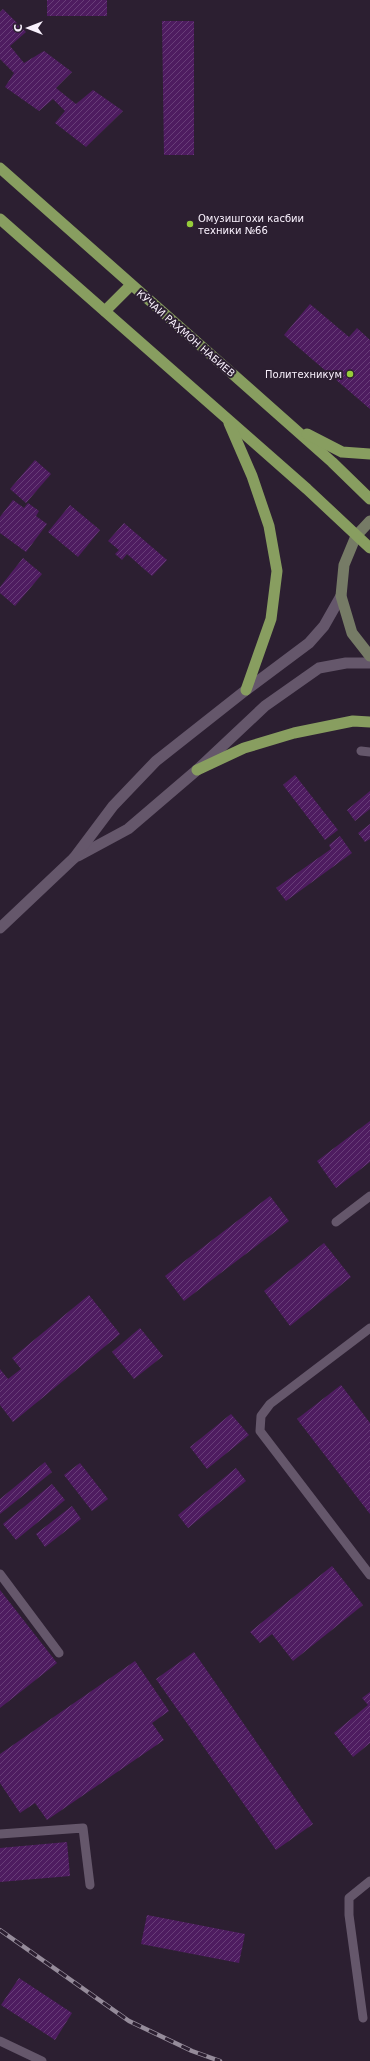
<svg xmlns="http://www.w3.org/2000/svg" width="370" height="2061" font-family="'DejaVu Sans',sans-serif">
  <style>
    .building { fill: url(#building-hatch) }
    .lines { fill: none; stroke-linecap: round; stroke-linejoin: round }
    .service { stroke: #65576b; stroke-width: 9 }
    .minor { stroke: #65576b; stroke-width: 11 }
    .tertiary { stroke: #65576b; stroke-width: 11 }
    .secondary { stroke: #767b66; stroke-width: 11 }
    .primary { stroke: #889e60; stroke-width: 11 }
    .rail-casing { stroke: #958b9a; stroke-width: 4.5 }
    .rail { stroke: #2c1f31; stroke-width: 3; stroke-dasharray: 9; stroke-linecap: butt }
    .poi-dot { fill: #96cc3a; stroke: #2c1f31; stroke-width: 1.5 }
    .labels { text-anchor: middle; stroke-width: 4; stroke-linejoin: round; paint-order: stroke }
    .poi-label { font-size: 10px; fill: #f9f1fd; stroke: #2c1f31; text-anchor: start }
    .street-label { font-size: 10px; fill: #f9f1fd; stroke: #2c1f31 }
  </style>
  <defs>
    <pattern id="building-hatch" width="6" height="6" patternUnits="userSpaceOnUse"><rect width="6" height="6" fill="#4e1c60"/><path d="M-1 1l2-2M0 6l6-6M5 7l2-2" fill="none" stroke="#683d78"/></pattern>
  </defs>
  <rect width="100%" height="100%" fill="#2c1f31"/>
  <g class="building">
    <rect x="47" y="0" width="60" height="16"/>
    <path d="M3,9L26,32L10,46L24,63L44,51L72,72L56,88L76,104L93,90L123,111L86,147L55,123L65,111L53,99L39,111L5,87L14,73L0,59V12Z"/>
    <path d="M162,21H194V155H164Z"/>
    <path d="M310,304L349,337L357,328L370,340V409L284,335Z"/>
    <path d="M35,460L51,474L26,503L10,489Z"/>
    <path d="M13,500L24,508L28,503L39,511L36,516L47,524L26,552L0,533V517Z"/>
    <path d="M70,505L100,530L78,557L48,532Z"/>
    <path d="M124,523L167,560L152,576L127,554L122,560L115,554L119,550L108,541Z"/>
    <path d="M23,558L42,574L15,606L0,593V587Z"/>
    <path d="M295,775L338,830L325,840L283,785Z"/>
    <path d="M370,791V809L355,821L347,810Z"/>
    <path d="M370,824V839L365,842L358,833Z"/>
    <path d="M340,836L352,853L286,901L276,888L331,849L329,845Z"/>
    <path d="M370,1121V1162L336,1188L317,1161Z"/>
    <path d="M270,1196L289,1221L184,1301L165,1276Z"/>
    <path d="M324,1243L351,1277L290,1326L264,1291Z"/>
    <path d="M89,1295L120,1334L13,1422L0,1405V1369L8,1379L21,1369L12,1358Z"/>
    <path d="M140,1328L163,1356L134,1379L112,1352Z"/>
    <path d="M341,1385L370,1423V1514L297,1419Z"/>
    <path d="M231,1414L249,1435L207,1469L190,1447Z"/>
    <path d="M45,1462L52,1472L0,1514V1499Z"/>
    <path d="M80,1463L108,1499L92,1511L64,1475Z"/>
    <path d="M236,1468L246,1481L188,1528L178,1515Z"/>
    <path d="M52,1484L65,1500L16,1540L3,1524Z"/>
    <path d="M72,1506L81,1519L45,1547L36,1534Z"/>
    <path d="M332,1566L363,1605L293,1661L272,1634L260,1643L250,1632Z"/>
    <path d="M0,1590L57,1663L0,1708Z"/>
    <path d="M194,1652L313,1824L276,1850L156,1679Z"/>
    <path d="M135,1661L169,1711L152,1723L164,1740L47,1820L35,1803L20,1813L0,1783V1754Z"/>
    <path d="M370,1692V1743L353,1757L334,1733L368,1705L362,1698Z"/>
    <path d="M67,1842L70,1876L0,1882V1848Z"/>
    <path d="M147,1915L245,1934L239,1963L141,1944Z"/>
    <path d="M19,1978L72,2013L55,2040L1,2005Z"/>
  </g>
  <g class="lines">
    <g class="service">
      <path d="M361,751L370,752"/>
      <path d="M336,1222L370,1196"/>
      <path d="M370,1328L270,1404L261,1416L260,1431L370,1575"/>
      <path d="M0,1574L59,1653"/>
      <path d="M0,1834L83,1828L90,1885"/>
      <path d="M363,2018L349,1915V1898L370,1881"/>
      <path d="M0,2041L42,2061"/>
    </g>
    <path class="minor" d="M0,928L74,858"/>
    <g class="tertiary">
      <path d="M78,856L128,829L197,770L265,706L319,668L346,663H370"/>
      <path d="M74,858L113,806L156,761L246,690L309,643L324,626L341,596"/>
    </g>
    <path class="secondary" d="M370,521L356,536L344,565L341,596L352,633L370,656"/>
    <g class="primary">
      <path d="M0,168L332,462L370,499"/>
      <path d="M0,219L307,489L370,548"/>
      <path d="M105,311L131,285"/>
      <path d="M229,423L252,476L269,526L277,571L271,619L246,690"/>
      <path d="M307,434L342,452L370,454"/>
      <path d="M197,770L244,748L294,733L353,721L370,722"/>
    </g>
    <g class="rail-casing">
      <path id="rail" d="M0,1930L129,2021L192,2051L220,2061"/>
    </g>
    <use href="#rail" class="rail"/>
  </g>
  <g class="poi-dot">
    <circle cx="190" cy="224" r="4"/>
    <circle cx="350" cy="374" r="4"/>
  </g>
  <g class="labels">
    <g class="poi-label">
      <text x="198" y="222">Омузишгохи касбии<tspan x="198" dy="12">техники №66</tspan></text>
      <text x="342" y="378" text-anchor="end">Политехникум</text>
    </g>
    <g class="street-label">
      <text transform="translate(186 333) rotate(41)" y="4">КӮЧАИ РАҲМОН НАБИЕВ</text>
    </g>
  </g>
  <g transform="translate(28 28) rotate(270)" stroke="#2c1f31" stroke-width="3" paint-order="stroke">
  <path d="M0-3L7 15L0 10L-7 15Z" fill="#f9f1fd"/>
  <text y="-6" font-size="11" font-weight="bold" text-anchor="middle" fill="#f9f1fd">С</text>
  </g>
</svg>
